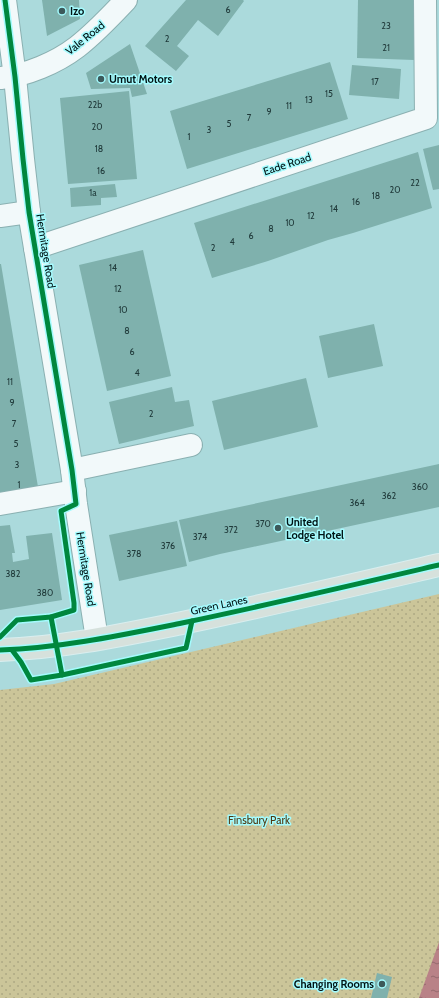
<svg xmlns="http://www.w3.org/2000/svg" width="439" height="998" font-family="Cabin,sans-serif">
  <style>
    .park { fill: url(#park-dots) }
    .water { fill: url(#water-ripples) }
    .building { fill: #7fb1ad }
    .lines { fill: none; stroke-linecap: round; stroke-linejoin: round }
    .minor-casing { stroke: #8ab0b1; stroke-width: 24 }
    .major-casing { stroke: #d9eeef; stroke-width: 24 }
    .minor { stroke: #f2f9fa; stroke-width: 22 }
    .major { stroke: #d6e1dc; stroke-width: 22 }
    .cycleway-casing { stroke: #a4fbfe; stroke-width: 8 }
    .cycleway { stroke: #00873e; stroke-width: 5 }
    .poi-dot { fill: #3c595a; stroke: #a4fbfe; stroke-width: 1.5 }
    .labels { text-anchor: middle; stroke-width: 3; stroke-linejoin: round; paint-order: stroke }
    .number-label { font-size: 9px; fill: #203a3a }
    .poi-label { font-size: 11px; font-weight: bold; fill: #001314; stroke: #a4fbfe; text-anchor: start }
    .street-label { font-size: 11px; fill: #001314; stroke: #a4fbfe }
    .park-label { font-size: 11px; fill: #4f3911; stroke: #a4fbfe }
  </style>
  <defs>
    <pattern id="park-dots" width="8" height="8" patternUnits="userSpaceOnUse"><rect width="8" height="8" fill="#cbc599"/><path d="M2 2h.1M6 6h.1" fill="none" stroke="#ada883" stroke-width="1.8" stroke-linecap="round"/></pattern>
    <pattern id="water-ripples" width="26" height="14" patternUnits="userSpaceOnUse"><rect width="26" height="14" fill="#b98287"/><path d="M2 4q2-2 4 0t4 0M15 11q2-2 4 0t4 0" fill="none" stroke="#94696d"/></pattern>
  </defs>
  <rect width="100%" height="100%" fill="#abdadc"/>
  <path class="park" d="M439,594V998H0V690L54,684Z"/>
  <path class="water" d="M439,942V998H419L438,945Z"/>
  <g class="building">
    <path d="M42,0H79L80,19L47,36Z"/>
    <path d="M186,0H243L244,1L218,36L198,20L177,46L189,56L176,71L145,46Z"/>
    <path d="M358,0H416L414,60L357,58Z"/>
    <path d="M130,44L147,94L132,97L130,88L91,89L86,73Z"/>
    <path d="M330,62L348,119L187,169L170,111Z"/>
    <path d="M352,65L401,69L399,99L349,95Z"/>
    <path d="M129,91L137,179L68,184L60,98Z"/>
    <path d="M439,145V189L433,190L423,149Z"/>
    <path d="M418,152L432,208L353,233L328,240L268,261L212,278L194,223Z"/>
    <path d="M115,184L117,197L101,198V205L71,207L70,188Z"/>
    <path d="M143,250L171,376L107,391L79,265Z"/>
    <path d="M0,264H1L39,493L3,499L2,492H0Z"/>
    <path d="M374,324L383,366L328,378L319,336Z"/>
    <path d="M306,378L318,427L224,450L212,401Z"/>
    <path d="M172,387L175,402L189,400L194,426L119,444L109,402Z"/>
    <path d="M439,464V507L220,554L189,562L179,520Z"/>
    <path d="M177,521L187,566L119,581L109,535Z"/>
    <path d="M10,525L15,553H12L13,562L29,559L26,536L52,533L62,600L0,610V526Z"/>
    <path d="M377,973L392,977L387,998H371Z"/>
  </g>
  <g class="lines">
    <g class="minor-casing">
      <g id="minor">
        <path d="M5,0L15,77L23,159L29,212L72,470L76,504L97,639"/>
        <path d="M1,78C27,75 56,63 77,47C95,33 111,16 126,0"/>
        <path d="M0,216L29,212"/>
        <path d="M35,248L426,118L425,0"/>
        <path d="M72,470L191,445"/>
        <path d="M0,504L75,491"/>
      </g>
    </g>
    <g class="major-casing">
      <path id="major" d="M0,650C61,648 122,635 182,623C268,605 353,585 439,565"/>
    </g>
    <use href="#minor" class="minor"/>
    <use href="#major" class="major"/>
    <g class="cycleway-casing">
      <g id="cycleway">
        <path d="M51,617L62,675"/>
        <path d="M0,637L17,620L51,617L74,610V603L61,511L76,504L72,470L29,212L23,159L15,77L5,0"/>
        <path d="M0,650C61,648 122,635 182,623C268,605 353,585 439,565"/>
        <path d="M12,650L21,662L31,680L62,675L186,648L192,621"/>
      </g>
    </g>
    <use href="#cycleway" class="cycleway"/>
  </g>
  <g class="poi-dot">
    <circle cx="62" cy="11" r="4"/>
    <circle cx="101" cy="79" r="4"/>
    <circle cx="278" cy="528" r="4"/>
    <circle cx="382" cy="984" r="4"/>
  </g>
  <g class="labels">
    <g class="number-label">
      <text x="228" y="13">6</text>
      <text x="386" y="29">23</text>
      <text x="167" y="42">2</text>
      <text x="386" y="51">21</text>
      <text x="375" y="85">17</text>
      <text x="329" y="97">15</text>
      <text x="309" y="103">13</text>
      <text x="95" y="108">22b</text>
      <text x="289" y="109">11</text>
      <text x="269" y="115">9</text>
      <text x="249" y="121">7</text>
      <text x="229" y="127">5</text>
      <text x="97" y="130">20</text>
      <text x="209" y="133">3</text>
      <text x="189" y="140">1</text>
      <text x="99" y="152">18</text>
      <text x="101" y="174">16</text>
      <text x="415" y="186">22</text>
      <text x="395" y="193">20</text>
      <text x="93" y="196">1a</text>
      <text x="376" y="199">18</text>
      <text x="356" y="205">16</text>
      <text x="334" y="212">14</text>
      <text x="311" y="219">12</text>
      <text x="290" y="226">10</text>
      <text x="271" y="232">8</text>
      <text x="251" y="239">6</text>
      <text x="232" y="245">4</text>
      <text x="213" y="251">2</text>
      <text x="113" y="271">14</text>
      <text x="118" y="292">12</text>
      <text x="123" y="313">10</text>
      <text x="127" y="334">8</text>
      <text x="132" y="355">6</text>
      <text x="137" y="376">4</text>
      <text x="10" y="385">11</text>
      <text x="12" y="406">9</text>
      <text x="151" y="417">2</text>
      <text x="14" y="427">7</text>
      <text x="16" y="447">5</text>
      <text x="17" y="468">3</text>
      <text x="19" y="488">1</text>
      <text x="420" y="490">360</text>
      <text x="389" y="499">362</text>
      <text x="357" y="506">364</text>
      <text x="263" y="527">370</text>
      <text x="231" y="533">372</text>
      <text x="200" y="540">374</text>
      <text x="168" y="549">376</text>
      <text x="134" y="557">378</text>
      <text x="13" y="577">382</text>
      <text x="45" y="596">380</text>
    </g>
    <g class="poi-label">
      <text x="70" y="15">Izo</text>
      <text x="109" y="83">Umut Motors</text>
      <text x="286" y="526">United<tspan x="286" dy="13">Lodge Hotel</tspan></text>
      <text x="374" y="988" text-anchor="end">Changing Rooms</text>
    </g>
    <g class="street-label">
      <text transform="translate(85 38) rotate(-39)" y="4">Vale Road</text>
      <text transform="translate(287 164) rotate(-18)" y="4">Eade Road</text>
      <text transform="translate(46 251) rotate(81)" y="4">Hermitage Road</text>
      <text transform="translate(86 569) rotate(81)" y="4">Hermitage Road</text>
      <text transform="translate(219 605) rotate(-12)" y="4">Green Lanes</text>
    </g>
    <g class="park-label">
      <text x="259" y="824">Finsbury Park</text>
    </g>
  </g>
</svg>
